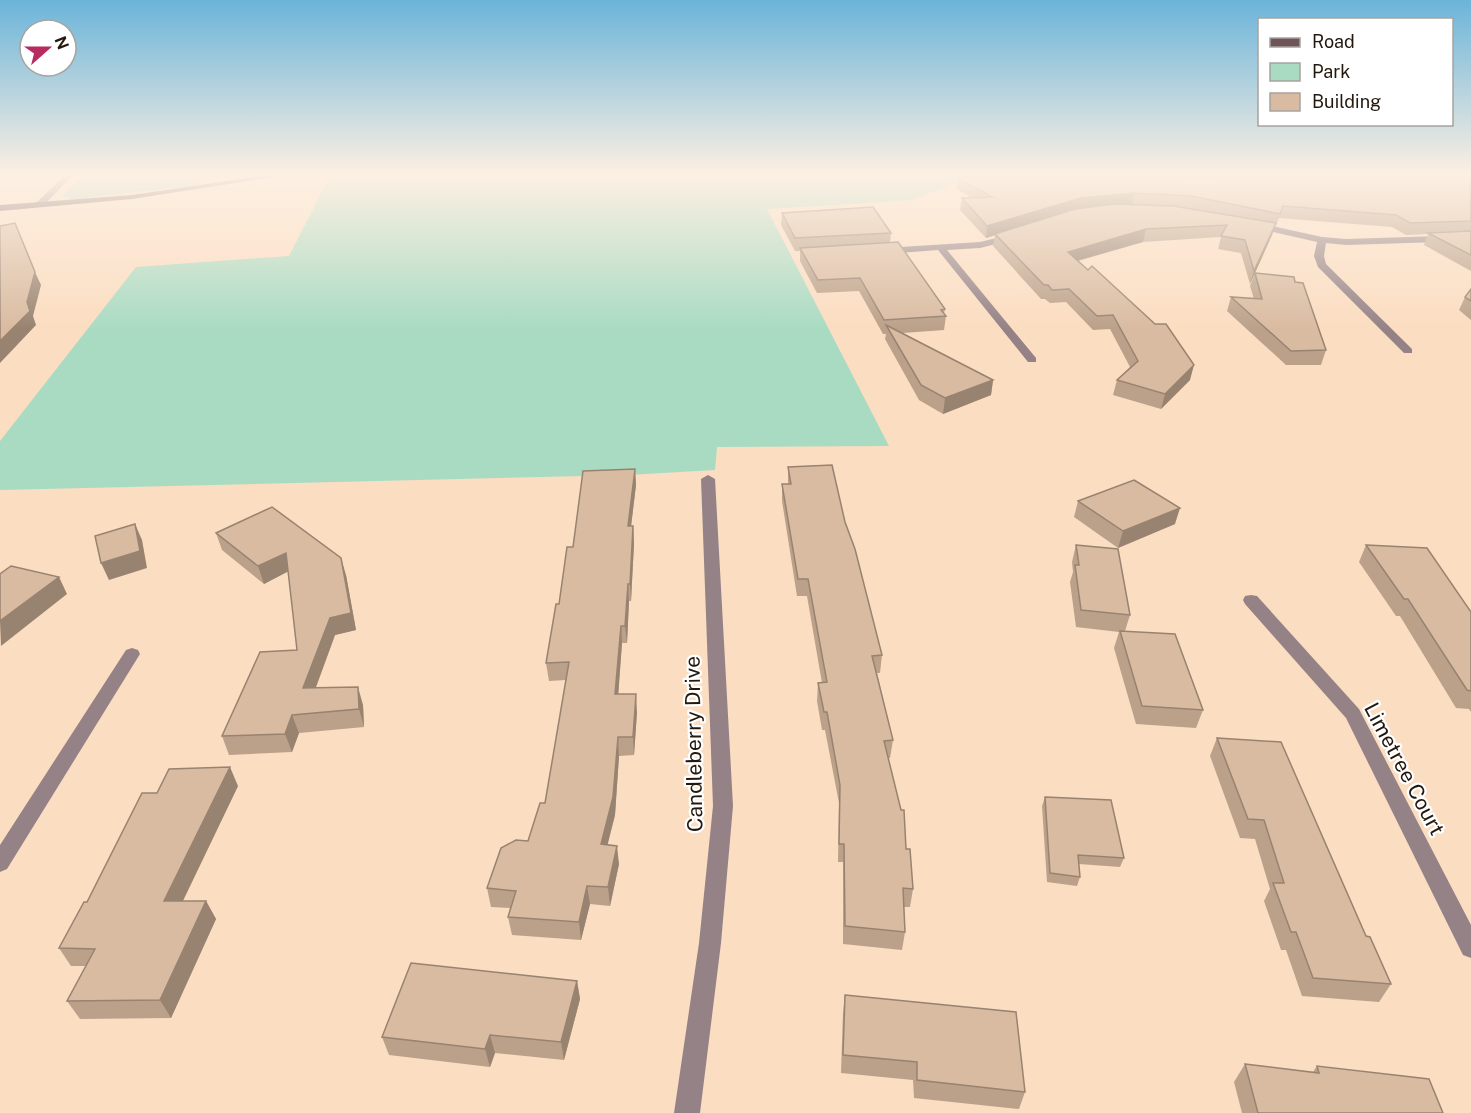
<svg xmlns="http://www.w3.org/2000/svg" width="1471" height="1113" font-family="'Public Sans',sans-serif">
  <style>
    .green { fill: #a9dbc3 }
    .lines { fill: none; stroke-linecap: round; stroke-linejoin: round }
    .service { fill: #948286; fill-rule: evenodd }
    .minor { fill: #948286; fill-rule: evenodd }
    .secondary { fill: #6d555a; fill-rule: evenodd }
    .wall { fill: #bba18a }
    .shaded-wall { fill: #988371 }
    .building { fill: #d9bba1; stroke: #988371; stroke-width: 1.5 }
    .labels { text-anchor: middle; stroke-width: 4.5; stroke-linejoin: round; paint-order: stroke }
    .near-street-label { font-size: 21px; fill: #22180e; stroke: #fff }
  </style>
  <rect width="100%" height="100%" fill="#fbddc1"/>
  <g class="green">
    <path d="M85,174H206L198,185L73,199L62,196Z"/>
    <path d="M331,174H983L985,175L970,177L912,200L767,209L889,446L717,447L715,470L628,475L0,490V441L136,267L289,256Z"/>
  </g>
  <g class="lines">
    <path class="service" d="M66,174H74L42,207H36V203Z"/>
    <g class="minor">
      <path d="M1254,222L1322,237L1346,239L1471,235V241L1346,245L1326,243L1324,256L1326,264L1412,349V353H1404L1318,267L1314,256L1317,242L1251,227V223Z"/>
      <path d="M1013,234L1017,237L1016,239L980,248L947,250L1036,358V362H1028L938,250L885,254L880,251L885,248L980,242Z"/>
      <path d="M708,475L715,479L733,806L721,943L700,1113H674L699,943L713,806L701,479Z"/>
      <path d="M1251,595L1257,596L1359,709L1471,925V958L1463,955L1346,718L1245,604L1243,600L1245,596Z"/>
      <path d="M132,648L138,650L140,654L7,869L0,872V845L126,650Z"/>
    </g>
    <path class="secondary" d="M275,174H292L132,199L0,211V205L132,195Z"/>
  </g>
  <g class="wall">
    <path d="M1471,174V271L1424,245L1428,234L1406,235L1392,227L1279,218L1276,225H1275L1272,235L1250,284L1241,253L1218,249L1221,237L1143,242L1078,261L1190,380L1161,409L1113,395L1117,380L1130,367L1110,329L1093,330L1066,302L1050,303L1045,299H1041L993,246L995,235L986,238L960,210L962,198H972L957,189L958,178H1206Z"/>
    <path d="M782,213L891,233L890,243L945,309L944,314L946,316L944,330L903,333L993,380L991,395L943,414L919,400L885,339L886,334H883L859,291L817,293L800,261V251H795L781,225Z"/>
    <path d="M1255,273L1295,282L1326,350L1321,365H1286L1227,311L1231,297L1254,299L1250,286Z"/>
    <path d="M1471,289V320L1459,310L1465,297Z"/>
    <path d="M788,467L845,522L882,655L880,673H877L893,740L890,758H888L913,889L910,907H904L905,932L902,950L843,944V862H838L839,803L825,730H822L817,701L818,683H822L807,596H797L782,501V484H788Z"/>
    <path d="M635,469L636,485L631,526H633L634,543L631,601H629L627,643H622L618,694L637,712L634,755L619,756L615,815L607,845L619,864L610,906L590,904L581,940L512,935L508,917L510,908L491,907L487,888L528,841L545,803L566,680L549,681L546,663L559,604L573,547Z"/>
    <path d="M1078,501L1175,524L1118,548L1074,517Z"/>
    <path d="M216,533L346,575L356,630L335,635L316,687L363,705L364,727L299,733L292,752L229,755L222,736L297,650L288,571L264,584L222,550Z"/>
    <path d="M1076,545L1130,615L1125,631L1203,710L1196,728L1136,724L1114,648L1119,632L1076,627L1070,582L1073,572L1072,562Z"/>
    <path d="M1366,545L1471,612V712L1469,709L1456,708L1400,616H1396L1359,562Z"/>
    <path d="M1217,738L1366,936L1391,984L1379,1002L1302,996L1286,950H1281L1264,901L1270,889L1255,839L1240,838L1210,756Z"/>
    <path d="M238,786L183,901H206L216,919L171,1018L80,1019L67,1001L86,966H71L59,948L87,902L157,793Z"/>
    <path d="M1045,797L1124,858L1120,867L1079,864L1080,877L1077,886L1047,882L1042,806Z"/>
    <path d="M577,981L580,999L564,1060L495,1053L490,1067L389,1055L382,1037Z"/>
    <path d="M845,995L1025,1092L1019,1109L914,1098L913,1080L841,1073L843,1013Z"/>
    <path d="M1245,1064L1313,1072L1317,1066L1443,1113H1242L1234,1082Z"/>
  </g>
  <g class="shaded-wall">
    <path d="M1134,193L1132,205L1078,210L986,238L987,226L1081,198Z"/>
    <path d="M1276,223L1272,235L1250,284L1254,271Z"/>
    <path d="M1146,229L1143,242L1065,264L1068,252Z"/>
    <path d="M35,272L41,285L33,316L36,325L0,363V341L27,302Z"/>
    <path d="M1194,365L1190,380L1161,409L1165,394Z"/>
    <path d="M993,380L991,395L943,414L945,398Z"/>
    <path d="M635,469L636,485L629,543L628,526Z"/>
    <path d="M1180,508L1175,524L1118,548L1123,531Z"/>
    <path d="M135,524L142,540L147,568L109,580L101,563Z"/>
    <path d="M633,526L634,543L631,601L630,584Z"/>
    <path d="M286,553L291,570L264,584L258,566Z"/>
    <path d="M341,558L346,575L356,630L335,635L309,706L303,688Z"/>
    <path d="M59,577L67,594L1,646L0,621Z"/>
    <path d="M628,584L629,601L627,643L625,626Z"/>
    <path d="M621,626L622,643L617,712L615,694Z"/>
    <path d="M358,687L363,705L364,727L359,709Z"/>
    <path d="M636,694L637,712L634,755L633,737Z"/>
    <path d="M292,715L299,733L292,752L285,734Z"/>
    <path d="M618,737L619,756L615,815L603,863L601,844Z"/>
    <path d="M230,767L238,786L174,919L164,901Z"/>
    <path d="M617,846L619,864L610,906L608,887Z"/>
    <path d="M587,886L590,904L581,940L579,922Z"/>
    <path d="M206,901L216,919L171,1018L160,1000Z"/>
    <path d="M577,981L580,999L564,1060L561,1042Z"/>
    <path d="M490,1035L495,1053L490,1067L485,1049Z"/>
  </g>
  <g class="building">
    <path d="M994,174H1163L1206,178L1235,174H1470L1471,221L1410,223L1396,215L1283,206L1280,214L1191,196L1134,193L1081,198L987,226L962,198L992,197L958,178Z"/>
    <path d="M1114,204L1173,206L1276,223L1254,271L1245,240L1221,236L1227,225L1146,229L1068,252L1088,270L1092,266L1155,324H1166L1194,365L1165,394L1117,380L1138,361L1113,315L1097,316L1069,289L1052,290L1048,285H1044L995,234L1075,209Z"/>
    <path d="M873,207L891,233L795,238L782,213Z"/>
    <path d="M15,223L35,272L27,302L30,311L0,341V226Z"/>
    <path d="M1471,231V255L1428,233Z"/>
    <path d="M898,242L945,309L941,310L946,316L884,320L860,278L818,280L800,248Z"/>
    <path d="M1255,273L1294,277L1295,282L1303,283L1326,350L1291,351L1231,297L1262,299Z"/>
    <path d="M1471,289V301L1465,297Z"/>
    <path d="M886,325L993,380L945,398L921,385Z"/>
    <path d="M832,465L845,522L855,549L882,655L872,656L893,740L884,741L901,810H904L906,849H910L913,889L903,888L905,932L845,926L844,844H839L840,785L827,712H824L818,683L827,682L808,579H798L782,484H791L788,467Z"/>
    <path d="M635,469L628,526H633L630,584H628L625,626H621L615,694H636L633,737H618L613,797L601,844L617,846L608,887L587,886L579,922L508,917L516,891L487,888L501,848L516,840L528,841L540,803H545L569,662L546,663L556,604H559L567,547H573L583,471Z"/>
    <path d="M1134,480L1180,508L1123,531L1078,501Z"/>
    <path d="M272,507L341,558L351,613L330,618L303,688L358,687L359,709L292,715L285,734L222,736L260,652L297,650L286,553L258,566L216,533Z"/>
    <path d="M135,524L140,551L101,563L95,536Z"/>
    <path d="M1076,545L1118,549L1130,615L1081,610L1075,565H1079Z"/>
    <path d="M1366,545L1427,548L1471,612V691L1467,690L1408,599H1404Z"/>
    <path d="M11,566L59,577L0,621V574Z"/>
    <path d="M1120,631L1175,634L1203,710L1142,706Z"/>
    <path d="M1217,738L1281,742L1366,936L1370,937L1391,984L1313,978L1296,932H1291L1273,883H1284L1264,820L1248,819Z"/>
    <path d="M230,767L164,901H206L160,1000L67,1001L95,949L59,948L84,902H87L142,793H157L169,769Z"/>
    <path d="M1045,797L1111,800L1124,858L1078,855L1080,877L1050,873Z"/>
    <path d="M411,963L577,981L561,1042L490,1035L485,1049L382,1037Z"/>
    <path d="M845,995L1016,1012L1025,1092L917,1080V1062L843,1055Z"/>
    <path d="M1245,1064L1319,1073L1317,1066L1429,1079L1443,1113H1258Z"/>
  </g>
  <linearGradient id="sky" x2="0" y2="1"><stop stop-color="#6bb4d9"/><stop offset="0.53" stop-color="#fdf0e3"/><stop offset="1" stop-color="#fdf0e3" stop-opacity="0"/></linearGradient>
  <rect width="1471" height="329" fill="url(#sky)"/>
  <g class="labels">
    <g class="near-street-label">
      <text transform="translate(694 744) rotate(-91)" y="7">Candleberry Drive</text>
      <text transform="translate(1404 769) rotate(62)" y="7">Limetree Court</text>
    </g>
  </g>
  <rect x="1258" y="18" width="195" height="108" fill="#ffffff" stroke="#a7a39f" stroke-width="1.5"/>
  <rect x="1270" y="38" width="30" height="9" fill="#6d555a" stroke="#a7a39f" stroke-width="1.5"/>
  <text x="1312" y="48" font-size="18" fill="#22180e">Road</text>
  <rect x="1270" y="63" width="30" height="18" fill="#a9dbc3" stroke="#a7a39f" stroke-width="1.5"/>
  <text x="1312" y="78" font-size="18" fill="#22180e">Park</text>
  <rect x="1270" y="93" width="30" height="18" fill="#d9bba1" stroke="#a7a39f" stroke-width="1.5"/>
  <text x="1312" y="108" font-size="18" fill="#22180e">Building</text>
  <g transform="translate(48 48) rotate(69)"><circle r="28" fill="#ffffff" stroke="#a7a39f" stroke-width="1.5"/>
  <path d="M0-4.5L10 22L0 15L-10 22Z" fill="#b82b60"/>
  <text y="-9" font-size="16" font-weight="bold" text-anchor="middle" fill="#22180e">N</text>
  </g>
</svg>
